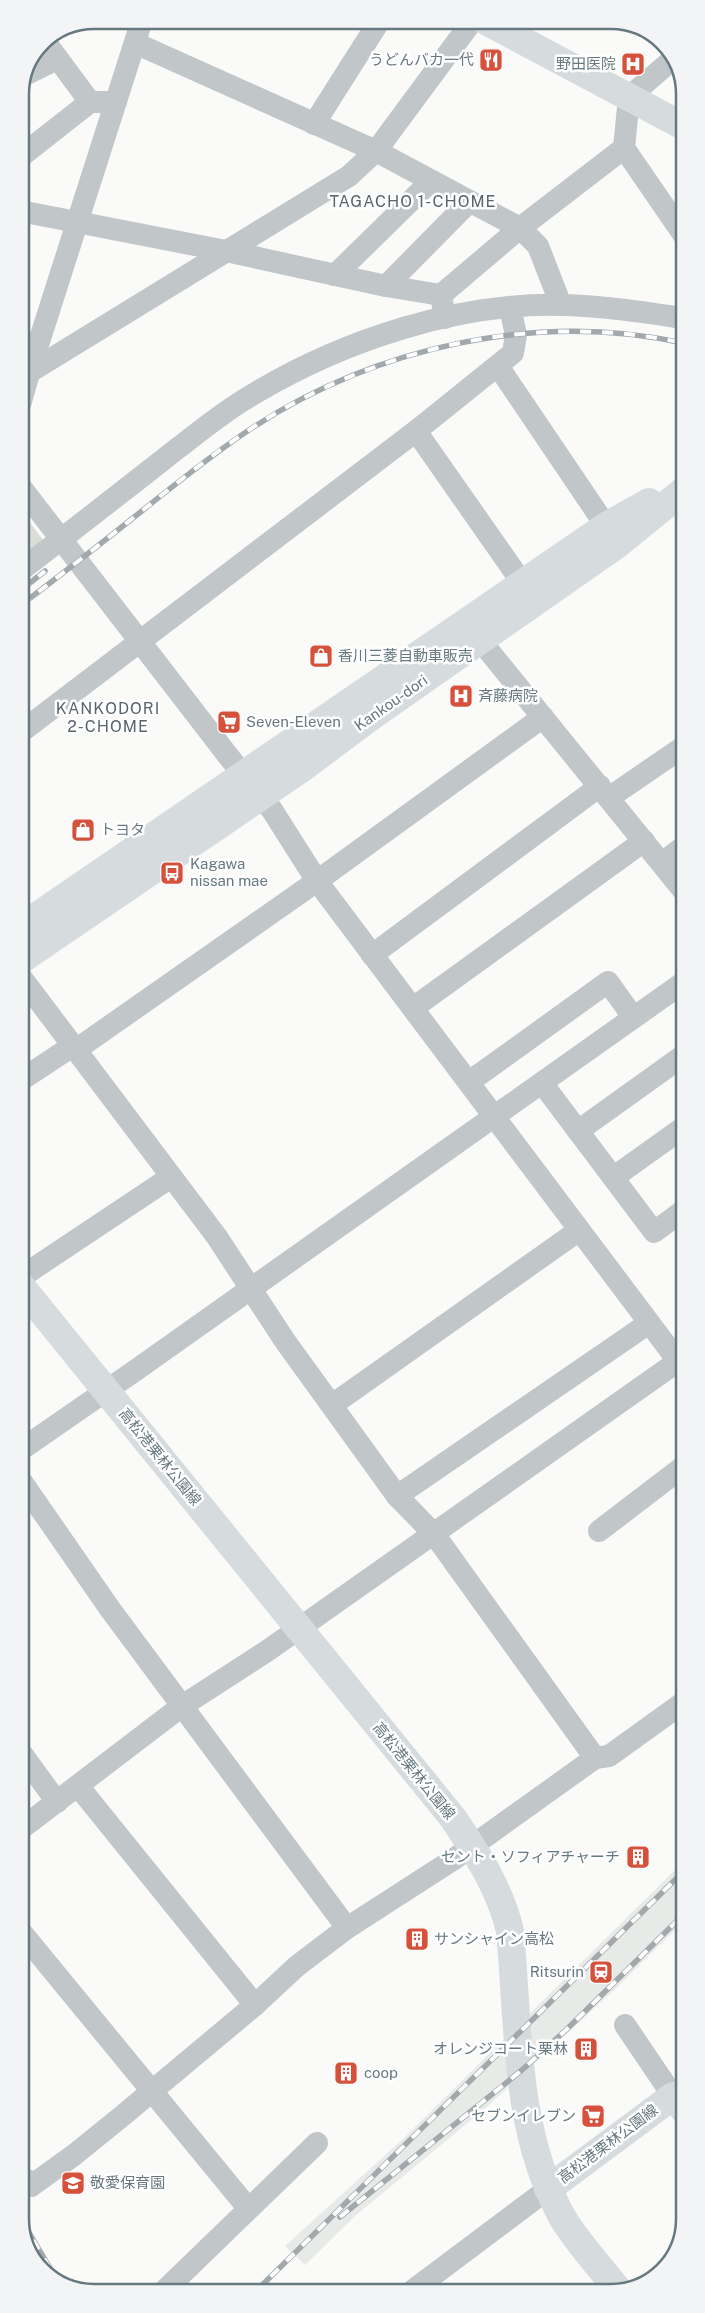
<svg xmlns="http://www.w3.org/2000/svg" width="705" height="2313" font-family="'Public Sans','Noto Sans JP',sans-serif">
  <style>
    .built { fill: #e8eae8 }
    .green { fill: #dbded7 }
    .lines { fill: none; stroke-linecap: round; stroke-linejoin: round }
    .street { stroke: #c1c6c9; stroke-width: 22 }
    .secondary { stroke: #d6dcde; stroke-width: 28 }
    .primary { stroke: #d6dcde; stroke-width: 28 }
    .rail-casing { stroke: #a1a9ad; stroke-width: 5.5 }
    .rail { stroke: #fff; stroke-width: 4; stroke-dasharray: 11; stroke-linecap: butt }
    .labels { text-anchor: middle; stroke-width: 5; stroke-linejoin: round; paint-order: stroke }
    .poi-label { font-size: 15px; fill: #667880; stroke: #fff; text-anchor: start }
    .street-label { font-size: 15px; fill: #667880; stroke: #fff }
    .neighbourhood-label { font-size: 16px; letter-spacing: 1px; fill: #59656c; stroke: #fff }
    .rim { fill: none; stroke: #667880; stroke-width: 2.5 }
  </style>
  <rect width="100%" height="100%" fill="#fafaf8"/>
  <path class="built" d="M685,1860V1920L613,1991L488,2106L355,2216L305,2265L285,2246L403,2139Z"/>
  <path class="green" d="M20,510L44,541L21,557Z"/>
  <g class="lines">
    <g class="street">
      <path d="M44,40L90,102H116"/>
      <path d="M135,43L376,151L520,228L538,246L561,305"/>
      <path d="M29,73L57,59"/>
      <path d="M314,124L380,20"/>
      <path d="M624,148L683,234"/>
      <path d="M20,157L90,102"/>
      <path d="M20,211L226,251L386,286L441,295L445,318"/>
      <path d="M335,275L431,181"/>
      <path d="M386,286L469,202"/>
      <path d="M441,295L520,228L624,148L629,97L673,59"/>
      <path d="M498,366L606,526"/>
      <path d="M20,378L349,176L376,151L473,20"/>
      <path d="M20,405L29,373L142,20"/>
      <path d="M416,431L523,584"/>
      <path d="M20,486L229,757L272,810L317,881L684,1369"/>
      <path d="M21,570C67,535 113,499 159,463C190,439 222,412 257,392C345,340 459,302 563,305C603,306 643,312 683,318"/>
      <path d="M480,640L683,890"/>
      <path d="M21,732L416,431L513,353L516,335L510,308"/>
      <path d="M610,797L683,747"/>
      <path d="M662,863L683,847"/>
      <path d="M372,955L600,786"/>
      <path d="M21,977L217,1237L285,1341L397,1496L434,1534L595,1758"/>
      <path d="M413,1008L644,841"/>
      <path d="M77,1049L317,881L543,717"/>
      <path d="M21,1080L74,1045"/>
      <path d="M469,1082L608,982L633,1017"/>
      <path d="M542,1083L654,1232L684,1210"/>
      <path d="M578,1131L684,1055"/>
      <path d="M614,1177L684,1127"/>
      <path d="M21,1277L171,1177"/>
      <path d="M332,1405L578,1231"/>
      <path d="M22,1449L136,1370L684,982"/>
      <path d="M22,1482L110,1609L347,1928"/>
      <path d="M397,1496L649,1323"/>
      <path d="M599,1531L684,1466"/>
      <path d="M22,1754L57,1802"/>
      <path d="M78,1786L255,2005"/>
      <path d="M22,1828L182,1706L267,1651L684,1357"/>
      <path d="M22,1933L248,2208"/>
      <path d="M625,2025L673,2096L685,2087"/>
      <path d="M27,2180L31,2186L74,2155L121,2117L255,2005L297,1966L347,1928L454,1859L595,1758L609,1756L684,1702"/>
      <path d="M412,2291L548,2189"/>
      <path d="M162,2293L317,2143"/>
    </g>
    <g class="secondary">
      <path d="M484,20L683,126"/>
      <path d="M21,1286L453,1818C477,1854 500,1888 510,1931C519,2027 514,2128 561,2215C574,2239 602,2269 619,2291"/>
      <path d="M548,2189L673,2096L685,2111"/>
    </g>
    <g class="primary">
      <path d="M21,927L475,616L606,526L649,502"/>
      <path d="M21,960L301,769L372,716L618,544L683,491"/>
    </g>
    <g class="rail-casing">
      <g id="rail">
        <path d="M21,590L45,571"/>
        <path d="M21,605C62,574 103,542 143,510C178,482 214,453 252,428C376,347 537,311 683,343"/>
        <path d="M340,2217L522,2070L567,2029L685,1913"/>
        <path d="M22,2221L57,2280"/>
        <path d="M255,2292L685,1870"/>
      </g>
    </g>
    <use href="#rail" class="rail"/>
  </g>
  <defs>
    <g id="restaurant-square" transform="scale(1.25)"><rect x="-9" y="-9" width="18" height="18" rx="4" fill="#d5513c" stroke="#fff"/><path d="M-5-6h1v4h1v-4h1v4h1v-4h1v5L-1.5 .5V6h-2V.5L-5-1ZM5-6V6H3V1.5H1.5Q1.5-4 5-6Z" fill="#fff"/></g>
    <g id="hospital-square" transform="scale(1.25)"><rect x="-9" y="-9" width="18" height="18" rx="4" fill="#d5513c" stroke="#fff"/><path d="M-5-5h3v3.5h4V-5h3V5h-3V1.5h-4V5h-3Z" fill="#fff"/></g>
    <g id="shop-square" transform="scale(1.25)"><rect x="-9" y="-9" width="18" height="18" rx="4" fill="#d5513c" stroke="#fff"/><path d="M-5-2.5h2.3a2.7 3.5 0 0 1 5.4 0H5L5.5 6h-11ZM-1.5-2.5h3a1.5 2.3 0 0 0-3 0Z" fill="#fff"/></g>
    <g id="supermarket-square" transform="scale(1.25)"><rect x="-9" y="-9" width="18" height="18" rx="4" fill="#d5513c" stroke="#fff"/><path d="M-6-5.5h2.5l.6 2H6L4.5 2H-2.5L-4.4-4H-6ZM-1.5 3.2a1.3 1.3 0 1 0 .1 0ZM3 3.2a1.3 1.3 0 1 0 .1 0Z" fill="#fff"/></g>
    <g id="bus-square" transform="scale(1.25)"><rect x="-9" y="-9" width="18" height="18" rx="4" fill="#d5513c" stroke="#fff"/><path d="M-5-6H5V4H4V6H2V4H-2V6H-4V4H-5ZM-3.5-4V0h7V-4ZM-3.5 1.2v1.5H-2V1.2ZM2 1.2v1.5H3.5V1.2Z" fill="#fff"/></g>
    <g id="building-square" transform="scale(1.25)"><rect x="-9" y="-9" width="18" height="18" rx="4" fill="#d5513c" stroke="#fff"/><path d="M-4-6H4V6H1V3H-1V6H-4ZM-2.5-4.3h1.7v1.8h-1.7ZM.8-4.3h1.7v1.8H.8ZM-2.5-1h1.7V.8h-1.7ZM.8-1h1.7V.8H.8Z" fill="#fff"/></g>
    <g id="station-square" transform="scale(1.25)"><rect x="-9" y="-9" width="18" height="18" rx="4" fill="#d5513c" stroke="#fff"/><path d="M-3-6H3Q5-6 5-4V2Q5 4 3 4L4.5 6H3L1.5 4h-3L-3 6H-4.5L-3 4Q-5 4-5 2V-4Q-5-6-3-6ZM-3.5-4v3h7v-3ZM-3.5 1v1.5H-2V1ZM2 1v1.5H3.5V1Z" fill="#fff"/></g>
    <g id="school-square" transform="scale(1.25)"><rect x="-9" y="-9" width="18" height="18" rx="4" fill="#d5513c" stroke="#fff"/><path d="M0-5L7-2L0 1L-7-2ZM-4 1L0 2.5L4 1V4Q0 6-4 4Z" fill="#fff"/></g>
  </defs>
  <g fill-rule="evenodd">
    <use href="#restaurant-square" x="491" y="60"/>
    <use href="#hospital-square" x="633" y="64"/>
    <use href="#shop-square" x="321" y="656"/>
    <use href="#hospital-square" x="461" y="696"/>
    <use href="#supermarket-square" x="229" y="722"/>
    <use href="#shop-square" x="83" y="830"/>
    <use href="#bus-square" x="172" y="873"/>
    <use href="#building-square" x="638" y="1857"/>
    <use href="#building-square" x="417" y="1939"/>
    <use href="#station-square" x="601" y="1972"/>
    <use href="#building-square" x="586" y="2049"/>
    <use href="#building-square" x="346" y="2073"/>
    <use href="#supermarket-square" x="593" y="2116"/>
    <use href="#school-square" x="73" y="2183"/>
  </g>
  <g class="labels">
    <g class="poi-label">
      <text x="474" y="65" text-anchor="end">うどんバカ一代</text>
      <text x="616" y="69" text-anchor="end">野田医院</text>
      <text x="338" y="661">香川三菱自動車販売</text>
      <text x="478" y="701">斉藤病院</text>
      <text x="246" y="727">Seven-Eleven</text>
      <text x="100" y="835">トヨタ</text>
      <text x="190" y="869">Kagawa<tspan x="190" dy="17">nissan mae</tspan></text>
      <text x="620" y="1862" text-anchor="end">セント・ソフィアチャーチ</text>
      <text x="434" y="1944">サンシャイン高松</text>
      <text x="584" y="1977" text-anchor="end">Ritsurin</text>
      <text x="568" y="2054" text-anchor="end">オレンジコート栗林</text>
      <text x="364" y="2078">coop</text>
      <text x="576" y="2121" text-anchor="end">セブンイレブン</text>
      <text x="90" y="2188">敬愛保育園</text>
    </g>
    <g class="street-label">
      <text transform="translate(391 703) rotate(-35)" y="5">Kankou-dori</text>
      <text transform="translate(160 1457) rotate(51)" y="5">高松港栗林公園線</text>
      <text transform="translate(414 1771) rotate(51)" y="5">高松港栗林公園線</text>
      <text transform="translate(608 2144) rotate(-37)" y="5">高松港栗林公園線</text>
    </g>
    <g class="neighbourhood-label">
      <text x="413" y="207">TAGACHO 1-CHOME</text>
      <text x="108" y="714">KANKODORI<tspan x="108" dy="18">2-CHOME</tspan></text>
    </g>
  </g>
  <path d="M0 0H705V2313H0ZM94 29H611A65 65 0 0 1 676 94V2219A65 65 0 0 1 611 2284H94A65 65 0 0 1 29 2219V94A65 65 0 0 1 94 29Z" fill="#f3f4f5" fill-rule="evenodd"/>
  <path class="rim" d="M94 29H611A65 65 0 0 1 676 94V2219A65 65 0 0 1 611 2284H94A65 65 0 0 1 29 2219V94A65 65 0 0 1 94 29Z"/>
</svg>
